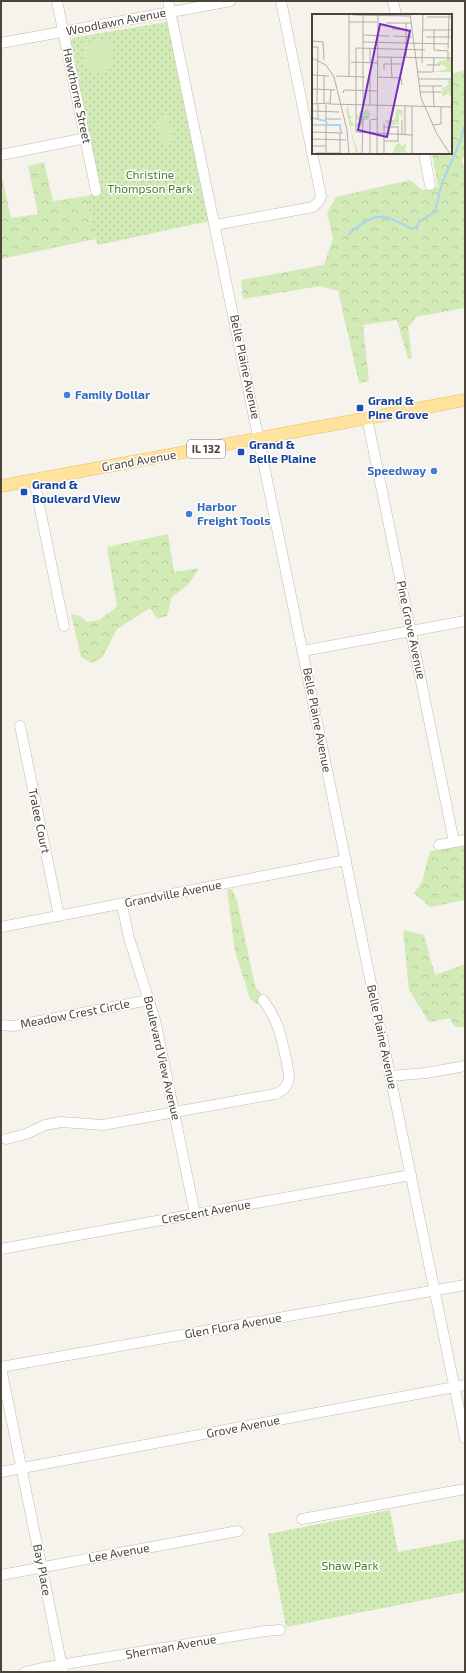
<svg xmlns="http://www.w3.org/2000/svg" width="466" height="1673" font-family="'Exo 2',sans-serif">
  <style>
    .forest { fill: url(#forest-crowns) }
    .park { fill: url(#park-dots) }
    .pitch { fill: #d2eab5 }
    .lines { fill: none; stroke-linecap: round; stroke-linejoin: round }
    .stream { stroke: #a9d4f2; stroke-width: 2 }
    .minor-casing { stroke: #c2bbae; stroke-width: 11 }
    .major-casing { stroke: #e6c16a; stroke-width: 13 }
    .minor { stroke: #fff; stroke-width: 10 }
    .major { stroke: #ffe39c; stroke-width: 12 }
    .shop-dot { fill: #3f7fe0; stroke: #fff; stroke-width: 1.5 }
    .transit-dot { fill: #1a4fb4; stroke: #fff; stroke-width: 1.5 }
    .labels { text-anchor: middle; stroke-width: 3; stroke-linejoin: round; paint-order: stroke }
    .shield { fill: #fff; stroke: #817c74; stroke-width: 1 }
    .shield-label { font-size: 11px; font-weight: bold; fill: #4b4439 }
    .street-label { font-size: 12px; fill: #4b4439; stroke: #fff }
    .park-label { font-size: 12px; fill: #4a7f2a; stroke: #fff }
    .shop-label { font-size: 12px; font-weight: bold; fill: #366cbe; stroke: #fff; text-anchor: start }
    .transit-label { font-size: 12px; font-weight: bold; fill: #164399; stroke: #fff; text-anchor: start }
    .inset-river { fill: none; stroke: #a9d4f2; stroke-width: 2 }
    .inset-road { fill: none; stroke: #b2ada4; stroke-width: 1 }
    .view { fill: #7b2cbf; fill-opacity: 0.15; stroke: #7b2cbf; stroke-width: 2 }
    .inset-edge { fill: none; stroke: #4b4439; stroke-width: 2 }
  </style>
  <defs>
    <pattern id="forest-crowns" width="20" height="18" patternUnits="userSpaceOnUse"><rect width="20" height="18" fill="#d2eab5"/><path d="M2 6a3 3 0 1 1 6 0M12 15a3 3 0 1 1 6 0" fill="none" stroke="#b6ca9c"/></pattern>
    <pattern id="park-dots" width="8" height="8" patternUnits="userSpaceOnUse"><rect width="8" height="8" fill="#d2eab5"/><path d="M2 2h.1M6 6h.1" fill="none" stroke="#b6ca9c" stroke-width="1.8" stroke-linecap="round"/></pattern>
  </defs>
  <rect width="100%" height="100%" fill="#f6f3ec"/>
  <g class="forest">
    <path d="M465,70V154L462,160L465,173V308L416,317L408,327L412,358L408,359L397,320L363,325L369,381L359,383L338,291L320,286L243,299L241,280L324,265L333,238L327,213L336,197L410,180L422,190L438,187L432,153H451V74Z"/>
    <path d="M44,162L53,201L87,196L95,239L1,259V173L11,218L38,214L28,166Z"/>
    <path d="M168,534L174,572L199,568L188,585L172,597L167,616L157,619L150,608L117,629L102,658L91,663L81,657L71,614L80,616L87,622L99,620L117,607L107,547Z"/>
    <path d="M465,846V900L430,907L414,893L422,882L430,851Z"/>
    <path d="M232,889L237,901L255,986L263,996L257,1004L250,999L235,951L227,890Z"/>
    <path d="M403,930L424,935L435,975L465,964V1027H455L450,1018L429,1022L409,990Z"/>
  </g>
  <g class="park">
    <path d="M167,22L209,221L98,245L95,239L87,196L101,192L71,42L72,38Z"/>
    <path d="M390,1510L398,1552L465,1539V1592L286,1627L268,1534Z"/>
  </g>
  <g class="pitch">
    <path d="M106,39L114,50C114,73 89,85 84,58C83,52 83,49 87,43Z"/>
    <path d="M168,116L173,141L161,144L156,119Z"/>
  </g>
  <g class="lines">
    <path class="stream" d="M349,234C359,225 374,213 388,218C396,220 404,225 412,229L417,227L419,221L435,212L442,183L460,142L465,125"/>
    <g class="minor-casing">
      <g id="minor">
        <path d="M57,1L96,191"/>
        <path d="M168,1L465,1438"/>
        <path d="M393,1L396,15"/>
        <path d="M1,43L231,1"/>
        <path d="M424,153L430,185"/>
        <path d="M1,155L86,138"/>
        <path d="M215,225L313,207L319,201L321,196L281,1"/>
        <path d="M367,418L454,842"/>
        <path d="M34,480L64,626"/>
        <path d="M303,651L465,621"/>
        <path d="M20,726L59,916"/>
        <path d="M439,845L465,840"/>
        <path d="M122,905L129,938L155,1020L195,1214"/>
        <path d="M1,927L346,860"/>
        <path d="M1,1025L13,1026L149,1000"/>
        <path d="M390,1076L426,1073L465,1066"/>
        <path d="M6,1139L26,1134L45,1125L61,1122L103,1125L275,1094C285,1090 289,1085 289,1074C283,1046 281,1023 263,1000"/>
        <path d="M1,1249L411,1175"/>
        <path d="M1,1367L465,1285"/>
        <path d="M1,1368L63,1672"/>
        <path d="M1,1472L465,1385"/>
        <path d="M302,1519L465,1489"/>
        <path d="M1,1575L238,1531"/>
        <path d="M25,1672L42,1668L265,1631L280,1630"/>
      </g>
    </g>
    <g class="major-casing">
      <path id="major" d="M1,486L465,400"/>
    </g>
    <use href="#minor" class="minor"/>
    <use href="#major" class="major"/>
  </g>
  <g class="shop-dot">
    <circle cx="67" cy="395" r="4"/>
    <circle cx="434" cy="471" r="4"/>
    <circle cx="189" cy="514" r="4"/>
  </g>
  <g class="transit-dot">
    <rect x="356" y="404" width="8" height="8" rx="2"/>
    <rect x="237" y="448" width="8" height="8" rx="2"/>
    <rect x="20" y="488" width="8" height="8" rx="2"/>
  </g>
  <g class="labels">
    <rect class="shield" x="187" y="440" width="38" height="18" rx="3"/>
    <g class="shield-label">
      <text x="206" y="453">IL 132</text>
    </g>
    <g class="street-label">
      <text transform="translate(116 22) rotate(-11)" y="4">Woodlawn Avenue</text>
      <text transform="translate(77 96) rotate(78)" y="4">Hawthorne Street</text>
      <text transform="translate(245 367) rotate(78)" y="4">Belle Plaine Avenue</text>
      <text transform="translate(139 461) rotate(-10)" y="4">Grand Avenue</text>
      <text transform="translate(411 630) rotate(78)" y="4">Pine Grove Avenue</text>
      <text transform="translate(317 720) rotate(79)" y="4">Belle Plaine Avenue</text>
      <text transform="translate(39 821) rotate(78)" y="4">Tralee Court</text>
      <text transform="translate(173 894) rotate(-11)" y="4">Grandville Avenue</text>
      <text transform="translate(75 1014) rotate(-11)" y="4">Meadow Crest Circle</text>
      <text transform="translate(382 1037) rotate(78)" y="4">Belle Plaine Avenue</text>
      <text transform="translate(162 1058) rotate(77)" y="4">Boulevard View Avenue</text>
      <text transform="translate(206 1212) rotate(-10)" y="4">Crescent Avenue</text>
      <text transform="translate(233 1326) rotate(-10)" y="4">Glen Flora Avenue</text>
      <text transform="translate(243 1427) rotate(-11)" y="4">Grove Avenue</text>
      <text transform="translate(119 1553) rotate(-10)" y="4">Lee Avenue</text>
      <text transform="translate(42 1570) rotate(79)" y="4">Bay Place</text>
      <text transform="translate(171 1647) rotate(-10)" y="4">Sherman Avenue</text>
    </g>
    <g class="park-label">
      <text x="150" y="179">Christine<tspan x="150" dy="14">Thompson Park</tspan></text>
      <text x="350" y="1570">Shaw Park</text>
    </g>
    <g class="shop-label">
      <text x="75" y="399">Family Dollar</text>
      <text x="426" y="475" text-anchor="end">Speedway</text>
      <text x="197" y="511">Harbor<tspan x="197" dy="14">Freight Tools</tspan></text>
    </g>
    <g class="transit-label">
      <text x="368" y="405">Grand &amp;<tspan x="368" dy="14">Pine Grove</tspan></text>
      <text x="249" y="449">Grand &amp;<tspan x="249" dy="14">Belle Plaine</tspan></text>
      <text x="32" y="489">Grand &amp;<tspan x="32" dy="14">Boulevard View</tspan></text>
    </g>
  </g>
  <g transform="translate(312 14)">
    <rect width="140" height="140" fill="#f6f3ec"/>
    <path d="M140,45V58H121L135,55L134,52L125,50L127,47ZM136,66L140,67V82H137V79L130,83V74L136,71ZM36,91L38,102L42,103L38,105L43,112H39V117L47,140H44L34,96ZM57,93L58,100L64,102L58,101L57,106H52L50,112H44L48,106L44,105L48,97H53L54,94L57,97ZM85,94L90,96L92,106L87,99V110L78,112L76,109L75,112L73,106H82Z" fill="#d2eab5"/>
    <path d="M87,129L90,132L95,129L93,135L95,140L91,138L81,140L83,132Z" fill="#d2eab5"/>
    <path class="inset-river" d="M0,104L14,107L15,111H28L29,118M45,112L51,103H56"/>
    <path class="inset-road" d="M98,0L109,84L125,120L138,140M41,1L98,2M115,3H140M37,8H65M74,9H99M80,15L99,16M111,16H140M122,16V36L136,37V47M51,21L77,22M81,22L100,23M114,23H140M0,27L11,28L12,46M51,28L136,30M0,33H6L5,90M44,34V118L100,121M44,34L113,36M136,35L137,0M65,43L140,44M79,43L80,64M94,43V9M0,44L14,51L22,63L35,116L37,140M39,48L65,49M58,49V35M110,49L111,0M115,51H128M72,56V50H90M105,58H121L122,44M0,61L17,62M24,62L53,63M37,62V0M65,63L89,64L90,71M107,65H140M107,72H130M121,72L122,92M0,75L23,76M108,78H129M31,79L32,76L65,77M12,89V62M18,89L19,76M0,90L19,89M14,90V106M17,90L140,93M51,91V0M58,91V63M0,97L27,98M6,105V90M14,105H29M0,111H14V140M121,111L129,110V93M72,113H86M0,118L31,119M28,119V139M90,120V106M93,120V92M0,125L34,126M72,127H86M86,128V112M0,132H14M4,139H28M50,140L51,105M58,140V106L65,105M65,140L66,0M72,140V109M100,140V92"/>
    <path class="view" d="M68,10L98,17L75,123L46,116Z"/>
    <rect width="140" height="140" class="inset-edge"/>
  </g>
  <rect width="466" height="1673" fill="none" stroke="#4b4439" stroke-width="4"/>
</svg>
